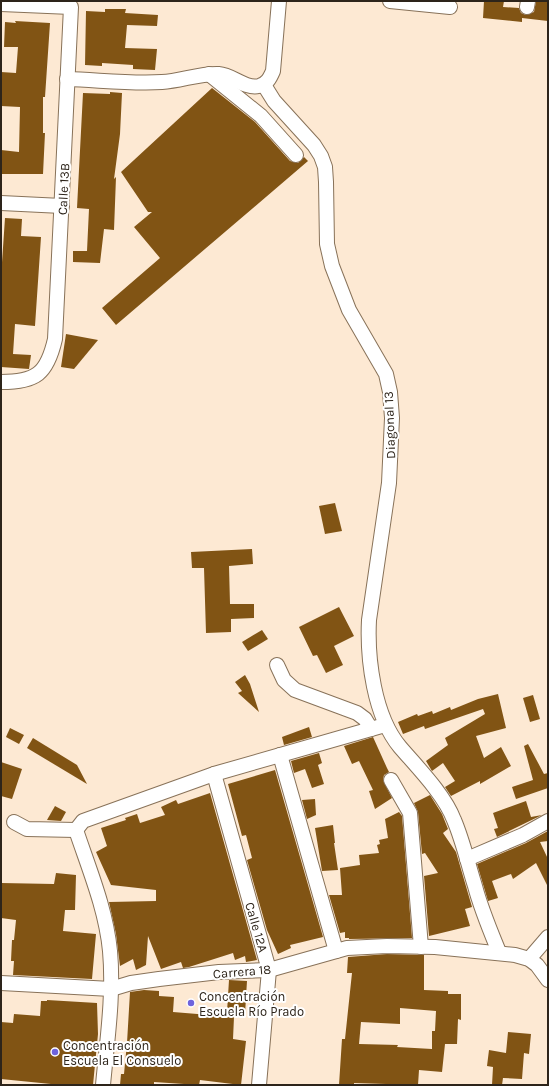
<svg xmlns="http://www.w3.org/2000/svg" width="549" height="1086" font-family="Karla,sans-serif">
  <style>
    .building { fill: #815414; fill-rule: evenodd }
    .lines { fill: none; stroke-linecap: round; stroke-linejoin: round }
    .minor-casing { stroke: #887259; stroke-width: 16 }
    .minor { stroke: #fff; stroke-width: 14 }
    .poi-dot { fill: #6e63dd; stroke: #fff; stroke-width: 1.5 }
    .labels { text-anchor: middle; stroke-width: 4; stroke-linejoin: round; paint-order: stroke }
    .street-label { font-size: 13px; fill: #2d241a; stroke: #fff }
    .poi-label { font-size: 13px; fill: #2d241a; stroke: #fff; text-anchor: start }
  </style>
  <rect width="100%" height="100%" fill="#fde9d3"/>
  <g class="building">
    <path d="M484,1H504L503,7L519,8L521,13L526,15L534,12L536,1H548V21L522,18V22L483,18Z"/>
    <path d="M105,9H126L125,13L158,15L157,26L127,25L125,48L157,49L155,70L133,69V65L102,63V66L85,65L86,11L105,12Z"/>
    <path d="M15,21L50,23L45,97H43V133H45L43,174H1V150L19,152L20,107L1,106V72L16,73L18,47H4L5,22L16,23Z"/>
    <path d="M212,88L255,122L290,161L298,163L304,157L308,161L116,325L102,308L160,258L134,227L152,212H148L121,172Z"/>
    <path d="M110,92L122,93L120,134L114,179L116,177L114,230L104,229L100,263L73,262V251H87L89,209L77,208L83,93L110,94Z"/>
    <path d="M5,218L22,219L21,236L41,237L35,326L15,324L13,354L31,355L29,369L1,367V277Z"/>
    <path d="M66,334L98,340L74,369L61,367Z"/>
    <path d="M335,503L342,531L325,534L319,506Z"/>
    <path d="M252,549L253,564L229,566L230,604H254V618L231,619V632L206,633L204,568H192L191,552Z"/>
    <path d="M339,607L354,636L334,646L343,665L326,673L317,655L313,656L299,627Z"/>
    <path d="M262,630L268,639L248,651L242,642Z"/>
    <path d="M245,675L250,684L259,712L238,693L242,691L235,682Z"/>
    <path d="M498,694L506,728L476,736L484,758L501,747L511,766L480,784V781L451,796L445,787L455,781L443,763L432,771L426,761L448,745L445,738L485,714L483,709L425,729L424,726L403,734L398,722L417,714L418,716L432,711L433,714L450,707L451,710L478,699Z"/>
    <path d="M533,695L540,719L530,722L523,698Z"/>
    <path d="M309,727L312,737L284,745L282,737Z"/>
    <path d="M10,728L24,735L19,744L6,737Z"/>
    <path d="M373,737L387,768L389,772L384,775L383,780L392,798L375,809L369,791L373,790L359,761L352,764L344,746Z"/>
    <path d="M33,738L77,765L87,784L27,748Z"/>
    <path d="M528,744L544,774L548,773V788L516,799L512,787L533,780L524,746Z"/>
    <path d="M319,753L322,763L318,765L324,784L312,788L305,769L294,773L291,761Z"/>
    <path d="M1,762L22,769L12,799L1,796Z"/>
    <path d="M275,770L323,937L290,945L291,948L278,954L267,930L247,860L252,858L246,835L242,836L228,784Z"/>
    <path d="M210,793L257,960L246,962L245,956L235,960L233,953L189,967L183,968L181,962L161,969L148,936L146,965L136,970L133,959L120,966L116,934L109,902L156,901V890L111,885L96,852L107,846L101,828L126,820L125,818L137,814L140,823L165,815L161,807L176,800L178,804Z"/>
    <path d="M430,795L442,814L448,829L443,833L456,852L472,907L465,909L470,926L429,936L424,876L438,873L425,853L422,854L418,812L414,803Z"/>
    <path d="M315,799L316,815L307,819L302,800Z"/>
    <path d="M526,801L531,817L542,815L497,837L494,829L498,828L493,813Z"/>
    <path d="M55,806L66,812L61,821L47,820Z"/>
    <path d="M399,812L402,816L412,938L349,939V938H345V932L340,933L329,895H342L340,868L360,865L359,855L379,853L377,845L380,844L379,840L388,838L385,819Z"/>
    <path d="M333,825L335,843H334L338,870L322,871L315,828Z"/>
    <path d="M548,831V841L540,842L548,859V887L536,863L513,879L511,874L492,881L498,898L488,901L477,864L526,843Z"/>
    <path d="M56,873L76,875L75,910H65L63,931L96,934L92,979L13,975L14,961H11L12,940H14L16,920L1,918V883L54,884Z"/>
    <path d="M387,954L424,955V990L448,991V994H461V1020L458,1019L457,1044H445L442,1072L419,1070L418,1085L354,1083V1085H339L342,1039H345L352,973H347L348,957ZM400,1008L436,1011L435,1031H432V1049L397,1047L398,1045L359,1044L361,1022L400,1024Z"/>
    <path d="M229,980L247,981L245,1014L227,1012Z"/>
    <path d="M144,990L159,991V996L174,997L173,1012L234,1017L233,1039L246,1041L241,1085L200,1080L199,1085L154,1082V1085H120L121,1074H124L127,1043L130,992Z"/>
    <path d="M47,1000L97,1003L98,1034L93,1085H61L1,1079V1022L13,1023L14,1014L40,1016L41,1001H47Z"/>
    <path d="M508,1032L531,1034L529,1054L524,1053L522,1079L503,1078L502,1085H492L493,1067L487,1066L489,1050L506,1053Z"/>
  </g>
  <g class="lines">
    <g class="minor-casing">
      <g id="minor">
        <path d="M390,1L450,7"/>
        <path d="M1,4L71,7L55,339C47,374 36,382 1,382"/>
        <path d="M527,7L528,1"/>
        <path d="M209,74L261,116L296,155"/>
        <path d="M67,79C99,80 131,84 162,82C181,81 200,73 219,74C233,75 244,89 259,86C267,84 270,78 273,71L279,1"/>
        <path d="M264,85L274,101L314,145L321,156L325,167L326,182L327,244L332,266L349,310L386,374L390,392L392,418L389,483L369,620C367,659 374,716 400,747C418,768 444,794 454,820C463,841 468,864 475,886C481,909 490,930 499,952"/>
        <path d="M1,203L62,206"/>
        <path d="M277,665L284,680L295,690L357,713L365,719L371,729"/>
        <path d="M280,755L336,951"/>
        <path d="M214,774L269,970L259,1085"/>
        <path d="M391,780L410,813L421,947"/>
        <path d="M14,822L27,829L76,830"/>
        <path d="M76,830L83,821L214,774L385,725"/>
        <path d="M76,830C89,869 106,909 110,951C114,995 107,1041 103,1085"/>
        <path d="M467,859L523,835L548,821"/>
        <path d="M529,959L548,937"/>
        <path d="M1,983L111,989L131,983L159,979L219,972L269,970L347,948L387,946L435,947L515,955L529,959L537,965L548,980"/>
      </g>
    </g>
    <use href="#minor" class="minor"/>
  </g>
  <g class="poi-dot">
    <circle cx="191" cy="1003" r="4"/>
    <circle cx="55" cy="1052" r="4"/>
  </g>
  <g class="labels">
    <g class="street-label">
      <text transform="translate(63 189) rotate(-87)" y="5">Calle 13B</text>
      <text transform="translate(389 425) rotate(-92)" y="5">Diagonal 13</text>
      <text transform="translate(257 927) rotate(74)" y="5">Calle 12A</text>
      <text transform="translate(242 971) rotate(-5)" y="5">Carrera 18</text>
    </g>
    <g class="poi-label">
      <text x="199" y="1001">Concentración<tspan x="199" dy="15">Escuela Río Prado</tspan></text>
      <text x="63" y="1050">Concentración<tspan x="63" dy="15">Escuela El Consuelo</tspan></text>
    </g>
  </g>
  <rect width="549" height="1086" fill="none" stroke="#2d241a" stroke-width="4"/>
</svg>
